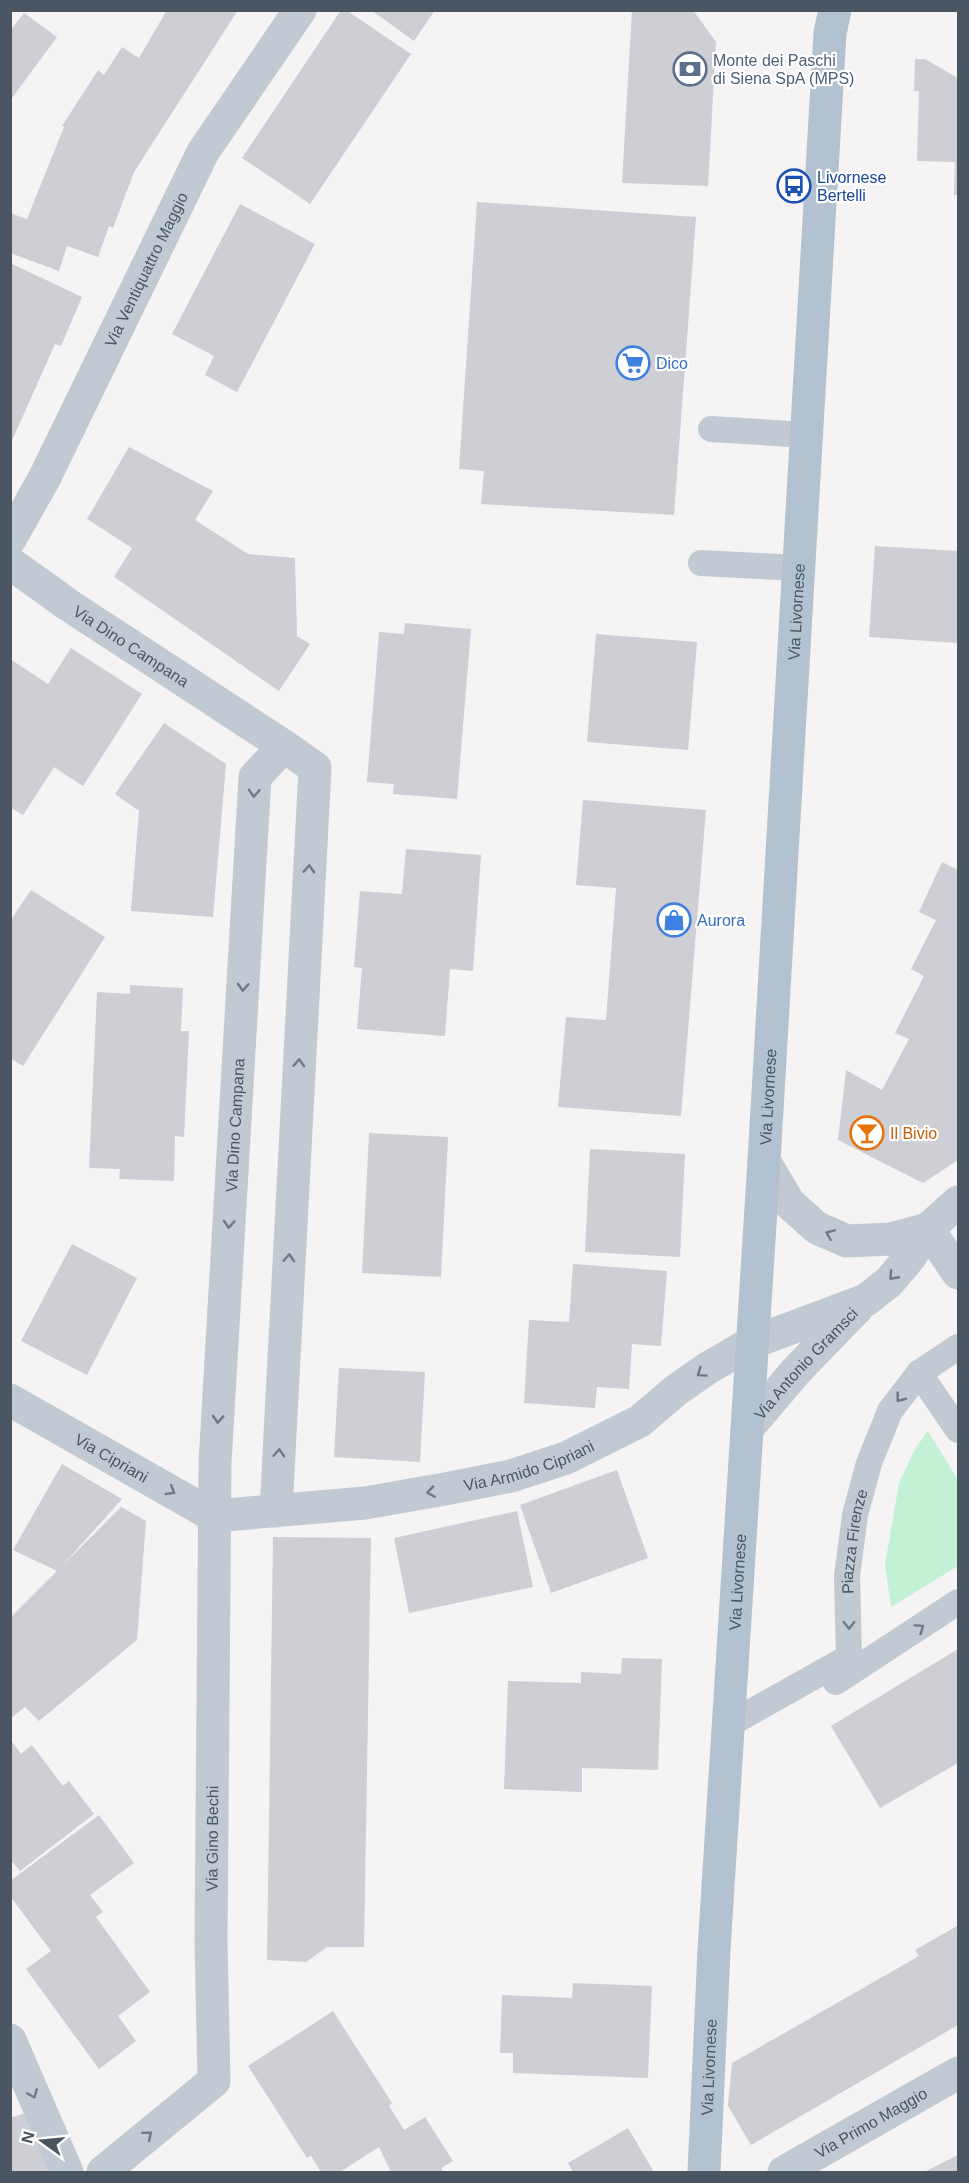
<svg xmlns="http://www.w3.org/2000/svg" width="969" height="2183" font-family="Arial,sans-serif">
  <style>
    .park { fill: #c3f1d5 }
    .building { fill: #cdcfd5 }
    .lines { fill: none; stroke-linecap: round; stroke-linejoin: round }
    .service { stroke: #c1cad2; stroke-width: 26 }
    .minor { stroke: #c1cad2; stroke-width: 33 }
    .primary { stroke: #b3c2d1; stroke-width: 33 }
    .oneway { stroke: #6e7983 }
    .labels { text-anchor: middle; stroke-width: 4.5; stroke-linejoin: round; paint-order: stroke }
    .service-label { font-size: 16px; fill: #4e5e75; stroke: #fff; text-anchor: start }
    .transit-label { font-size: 16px; fill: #164399; stroke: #fff; text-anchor: start }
    .street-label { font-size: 16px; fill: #4a5661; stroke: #fff }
    .shop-label { font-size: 16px; fill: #366cbe; stroke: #fff; text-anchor: start }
    .food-label { font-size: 16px; fill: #c56008; stroke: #fff; text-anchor: start }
  </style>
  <rect width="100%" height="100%" fill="#f5f3f3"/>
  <path class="park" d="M928,1431L958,1480V1566L891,1607L885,1565L899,1483L915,1449Z"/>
  <g class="building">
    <path d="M167,10H238L134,172L113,228L109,226L98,257L67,246L59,271L10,253V213L27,219L64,127L62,126L98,70L104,75L122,47L139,58Z"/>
    <path d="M341,10H346L411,54L310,204L242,158Z"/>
    <path d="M371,10H435L414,41Z"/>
    <path d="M632,10H693L716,42L708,186L622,183Z"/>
    <path d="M24,13L57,37L12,98L10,31Z"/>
    <path d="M915,59H925L958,78V195H954L955,162L917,161L919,91H914Z"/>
    <path d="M477,202L696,217L674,515L481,504L484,471L459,469Z"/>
    <path d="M240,204L315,244L237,392L205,375L214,356L172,334Z"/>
    <path d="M10,263L82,297L61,346L55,344L10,445Z"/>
    <path d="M129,447L213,491L195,520L248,554L295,558L297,636L310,644L279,691L114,577L132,548L87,519Z"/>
    <path d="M875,546L958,551V643L869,637Z"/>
    <path d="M405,623L471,629L457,799L393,794L394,784L367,782L379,632L404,634Z"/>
    <path d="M596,634L697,642L688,750L587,742Z"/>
    <path d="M71,648L142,694L83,786L54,767L23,815L10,807V659L48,684Z"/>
    <path d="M164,723L226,764L213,917L131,911L139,811L115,794Z"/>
    <path d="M583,800L706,810L681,1116L558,1107L566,1017L606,1020L616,888L576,885Z"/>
    <path d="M406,849L481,855L473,971L450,969L445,1036L357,1029L362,968L354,967L360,891L402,894Z"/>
    <path d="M942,862L958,870V1160L923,1183L838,1140L846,1070L882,1090L909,1039L895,1033L924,976L911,969L936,920L919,912Z"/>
    <path d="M31,890L105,937L23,1066L10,1058V921Z"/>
    <path d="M130,985L183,988L181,1031H189L184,1137L175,1136L174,1181L119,1179L120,1169L89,1168L97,992L130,994Z"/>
    <path d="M369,1133L448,1137L441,1277L362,1273Z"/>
    <path d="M590,1149L685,1154L680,1257L585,1252Z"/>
    <path d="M72,1244L137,1278L87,1375L21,1341Z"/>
    <path d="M573,1264L667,1271L661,1346L632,1344L629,1389L597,1387L595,1408L524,1403L529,1320L569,1322Z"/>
    <path d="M339,1368L425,1372L420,1462L334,1457Z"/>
    <path d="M62,1464L122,1499L62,1566L121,1507L146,1521L137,1640L39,1721L25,1707L10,1719V1618L57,1571L13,1550Z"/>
    <path d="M617,1470L648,1558L551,1593L520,1505Z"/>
    <path d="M517,1511L533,1587L409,1613L394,1538Z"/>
    <path d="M273,1537L371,1538L364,1947H327L306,1962L267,1960Z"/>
    <path d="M958,1649V1763L880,1808L831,1726Z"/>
    <path d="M622,1658L662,1659L658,1770L582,1768V1792L504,1789L508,1681L581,1683V1672L621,1674Z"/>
    <path d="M10,1739L21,1754L32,1745L63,1786L69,1781L94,1814L20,1871L10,1859Z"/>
    <path d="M99,1815L134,1863L90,1895L103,1912L96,1917L150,1992L118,2016L136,2041L99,2069L26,1969L51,1951L10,1896V1881Z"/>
    <path d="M957,1926L958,2025L751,2145L728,2106L732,2063L919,1956L915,1950Z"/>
    <path d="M573,1983L652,1986L648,2078L513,2073V2053H500L502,1995L572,1998Z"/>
    <path d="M333,2011L392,2103L389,2106L404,2130L425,2117L453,2161L441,2168L443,2172H391L379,2147L340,2172H321L311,2156L307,2158L248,2066Z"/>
    <path d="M31,2111L53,2172H10V2118Z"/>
    <path d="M628,2128L654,2172H573L568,2163Z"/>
    <path d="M958,2155V2172H924Z"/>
  </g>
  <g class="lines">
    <g class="service">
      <path d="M711,429L806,435"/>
      <path d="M701,563L799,568"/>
      <path d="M919,1373L958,1347"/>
      <path d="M836,1682L958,1602"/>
      <path id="s1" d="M728,1725L849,1657L847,1576L855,1515L869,1463L890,1411L919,1373L958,1430"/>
    </g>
    <g class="minor">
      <path id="s2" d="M10,539L44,479L203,152L300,10"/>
      <path id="s3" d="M10,563L67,604L284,746L315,768L276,1511"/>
      <path d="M764,1161L789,1203L817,1228L847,1241L891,1239L928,1229"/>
      <path d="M928,1229L958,1273"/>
      <path id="s4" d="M10,1400L214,1516"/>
      <path id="s5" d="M747,1429L796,1371L858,1307"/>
      <path id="s6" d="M214,1516L365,1503L445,1489L511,1476L566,1458L640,1421L675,1391L708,1368L751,1343L866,1300L889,1282L910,1257L928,1229L958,1202"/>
      <path d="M10,2040L67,2172"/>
      <path id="s7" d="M103,2172L214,2081L211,1941L215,1463L255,777L284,746"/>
      <path id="s8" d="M784,2172L958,2073"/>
    </g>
    <path class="primary" id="s9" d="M704,2172L714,1950L764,1161L830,33L835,10"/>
  </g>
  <defs><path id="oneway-chevron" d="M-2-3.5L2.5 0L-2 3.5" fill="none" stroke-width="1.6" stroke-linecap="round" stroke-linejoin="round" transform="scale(1.5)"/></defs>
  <g class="oneway">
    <use href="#oneway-chevron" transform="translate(254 793) rotate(93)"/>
    <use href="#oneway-chevron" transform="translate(309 869) rotate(-87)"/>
    <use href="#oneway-chevron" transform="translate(243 987) rotate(93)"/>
    <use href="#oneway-chevron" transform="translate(299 1063) rotate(-87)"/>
    <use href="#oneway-chevron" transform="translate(229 1224) rotate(93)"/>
    <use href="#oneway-chevron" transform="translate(830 1234) rotate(-157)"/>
    <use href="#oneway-chevron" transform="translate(289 1258) rotate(-87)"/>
    <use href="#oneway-chevron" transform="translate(893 1276) rotate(132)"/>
    <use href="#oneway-chevron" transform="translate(701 1373) rotate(145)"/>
    <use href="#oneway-chevron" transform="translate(900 1398) rotate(127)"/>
    <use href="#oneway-chevron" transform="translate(218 1419) rotate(93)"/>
    <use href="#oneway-chevron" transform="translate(279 1453) rotate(-87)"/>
    <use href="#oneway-chevron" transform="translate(171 1491) rotate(30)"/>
    <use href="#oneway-chevron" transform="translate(431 1492) rotate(171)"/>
    <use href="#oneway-chevron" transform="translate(849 1625) rotate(90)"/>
    <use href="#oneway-chevron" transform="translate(920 1628) rotate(-34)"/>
    <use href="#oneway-chevron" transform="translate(33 2094) rotate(67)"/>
    <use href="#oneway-chevron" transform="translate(148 2135) rotate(-40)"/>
  </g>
  <defs>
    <g id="bank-ring" transform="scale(1.725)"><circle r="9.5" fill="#fff" stroke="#5c6f8a" stroke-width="1.5"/><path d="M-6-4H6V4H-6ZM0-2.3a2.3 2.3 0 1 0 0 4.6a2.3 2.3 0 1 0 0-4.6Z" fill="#5c6f8a"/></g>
    <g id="bus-ring" transform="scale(1.725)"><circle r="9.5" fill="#fff" stroke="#1a4fb4" stroke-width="1.5"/><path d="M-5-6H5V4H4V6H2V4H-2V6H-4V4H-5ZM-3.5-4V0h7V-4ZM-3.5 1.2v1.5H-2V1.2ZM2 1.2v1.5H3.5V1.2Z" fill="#1a4fb4"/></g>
    <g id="supermarket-ring" transform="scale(1.725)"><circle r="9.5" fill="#fff" stroke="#3f7fe0" stroke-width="1.5"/><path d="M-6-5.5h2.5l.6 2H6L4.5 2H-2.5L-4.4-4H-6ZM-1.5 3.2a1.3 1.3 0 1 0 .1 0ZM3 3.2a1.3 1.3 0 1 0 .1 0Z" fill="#3f7fe0"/></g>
    <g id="shop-ring" transform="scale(1.725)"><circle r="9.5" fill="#fff" stroke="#3f7fe0" stroke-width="1.5"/><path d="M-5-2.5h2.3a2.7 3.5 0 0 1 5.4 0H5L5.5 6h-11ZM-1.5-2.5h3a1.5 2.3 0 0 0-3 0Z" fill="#3f7fe0"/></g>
    <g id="bar-ring" transform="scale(1.725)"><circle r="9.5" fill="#fff" stroke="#e8710a" stroke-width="1.5"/><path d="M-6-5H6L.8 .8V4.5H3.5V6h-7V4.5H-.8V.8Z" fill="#e8710a"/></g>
  </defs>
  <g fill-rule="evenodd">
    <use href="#bank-ring" x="690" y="69"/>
    <use href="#bus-ring" x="794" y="186"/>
    <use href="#supermarket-ring" x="633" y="363"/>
    <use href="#shop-ring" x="674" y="920"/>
    <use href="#bar-ring" x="867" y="1133"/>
  </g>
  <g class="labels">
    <g class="service-label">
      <text x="713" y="66">Monte dei Paschi<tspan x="713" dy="18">di Siena SpA (MPS)</tspan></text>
    </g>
    <g class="transit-label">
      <text x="817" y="183">Livornese<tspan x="817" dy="18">Bertelli</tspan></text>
    </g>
    <g class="street-label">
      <text dy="6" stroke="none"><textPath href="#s2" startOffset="302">Via Ventiquattro Maggio</textPath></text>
      <text dy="6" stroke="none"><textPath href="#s9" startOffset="1563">Via Livornese</textPath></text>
      <text dy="6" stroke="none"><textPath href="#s3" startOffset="147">Via Dino Campana</textPath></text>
      <text dy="6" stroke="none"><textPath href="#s9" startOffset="1077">Via Livornese</textPath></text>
      <text dy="6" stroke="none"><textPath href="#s7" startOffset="1100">Via Dino Campana</textPath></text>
      <text dy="6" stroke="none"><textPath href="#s5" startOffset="88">Via Antonio Gramsci</textPath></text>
      <text dy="6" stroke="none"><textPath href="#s4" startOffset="117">Via Cipriani</textPath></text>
      <text dy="6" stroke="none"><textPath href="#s6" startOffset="320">Via Armido Cipriani</textPath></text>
      <text dy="6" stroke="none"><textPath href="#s1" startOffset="255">Piazza Firenze</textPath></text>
      <text dy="6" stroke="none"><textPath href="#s9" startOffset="591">Via Livornese</textPath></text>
      <text dy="6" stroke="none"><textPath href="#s7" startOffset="386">Via Gino Bechi</textPath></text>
      <text dy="6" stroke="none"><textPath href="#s9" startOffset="105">Via Livornese</textPath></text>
      <text dy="6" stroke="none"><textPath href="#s8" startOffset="100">Via Primo Maggio</textPath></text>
    </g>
    <g class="shop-label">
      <text x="656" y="369">Dico</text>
      <text x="697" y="926">Aurora</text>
    </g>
    <g class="food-label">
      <text x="890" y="1139">Il Bivio</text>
    </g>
  </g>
  <rect width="969" height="2183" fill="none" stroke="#4a5661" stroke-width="24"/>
  <g transform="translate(42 2141) rotate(285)" stroke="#ffffff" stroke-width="4.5" paint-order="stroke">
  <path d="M0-4.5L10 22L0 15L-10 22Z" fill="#4a5661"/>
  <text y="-9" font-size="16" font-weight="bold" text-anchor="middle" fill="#4a5661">N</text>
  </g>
</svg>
